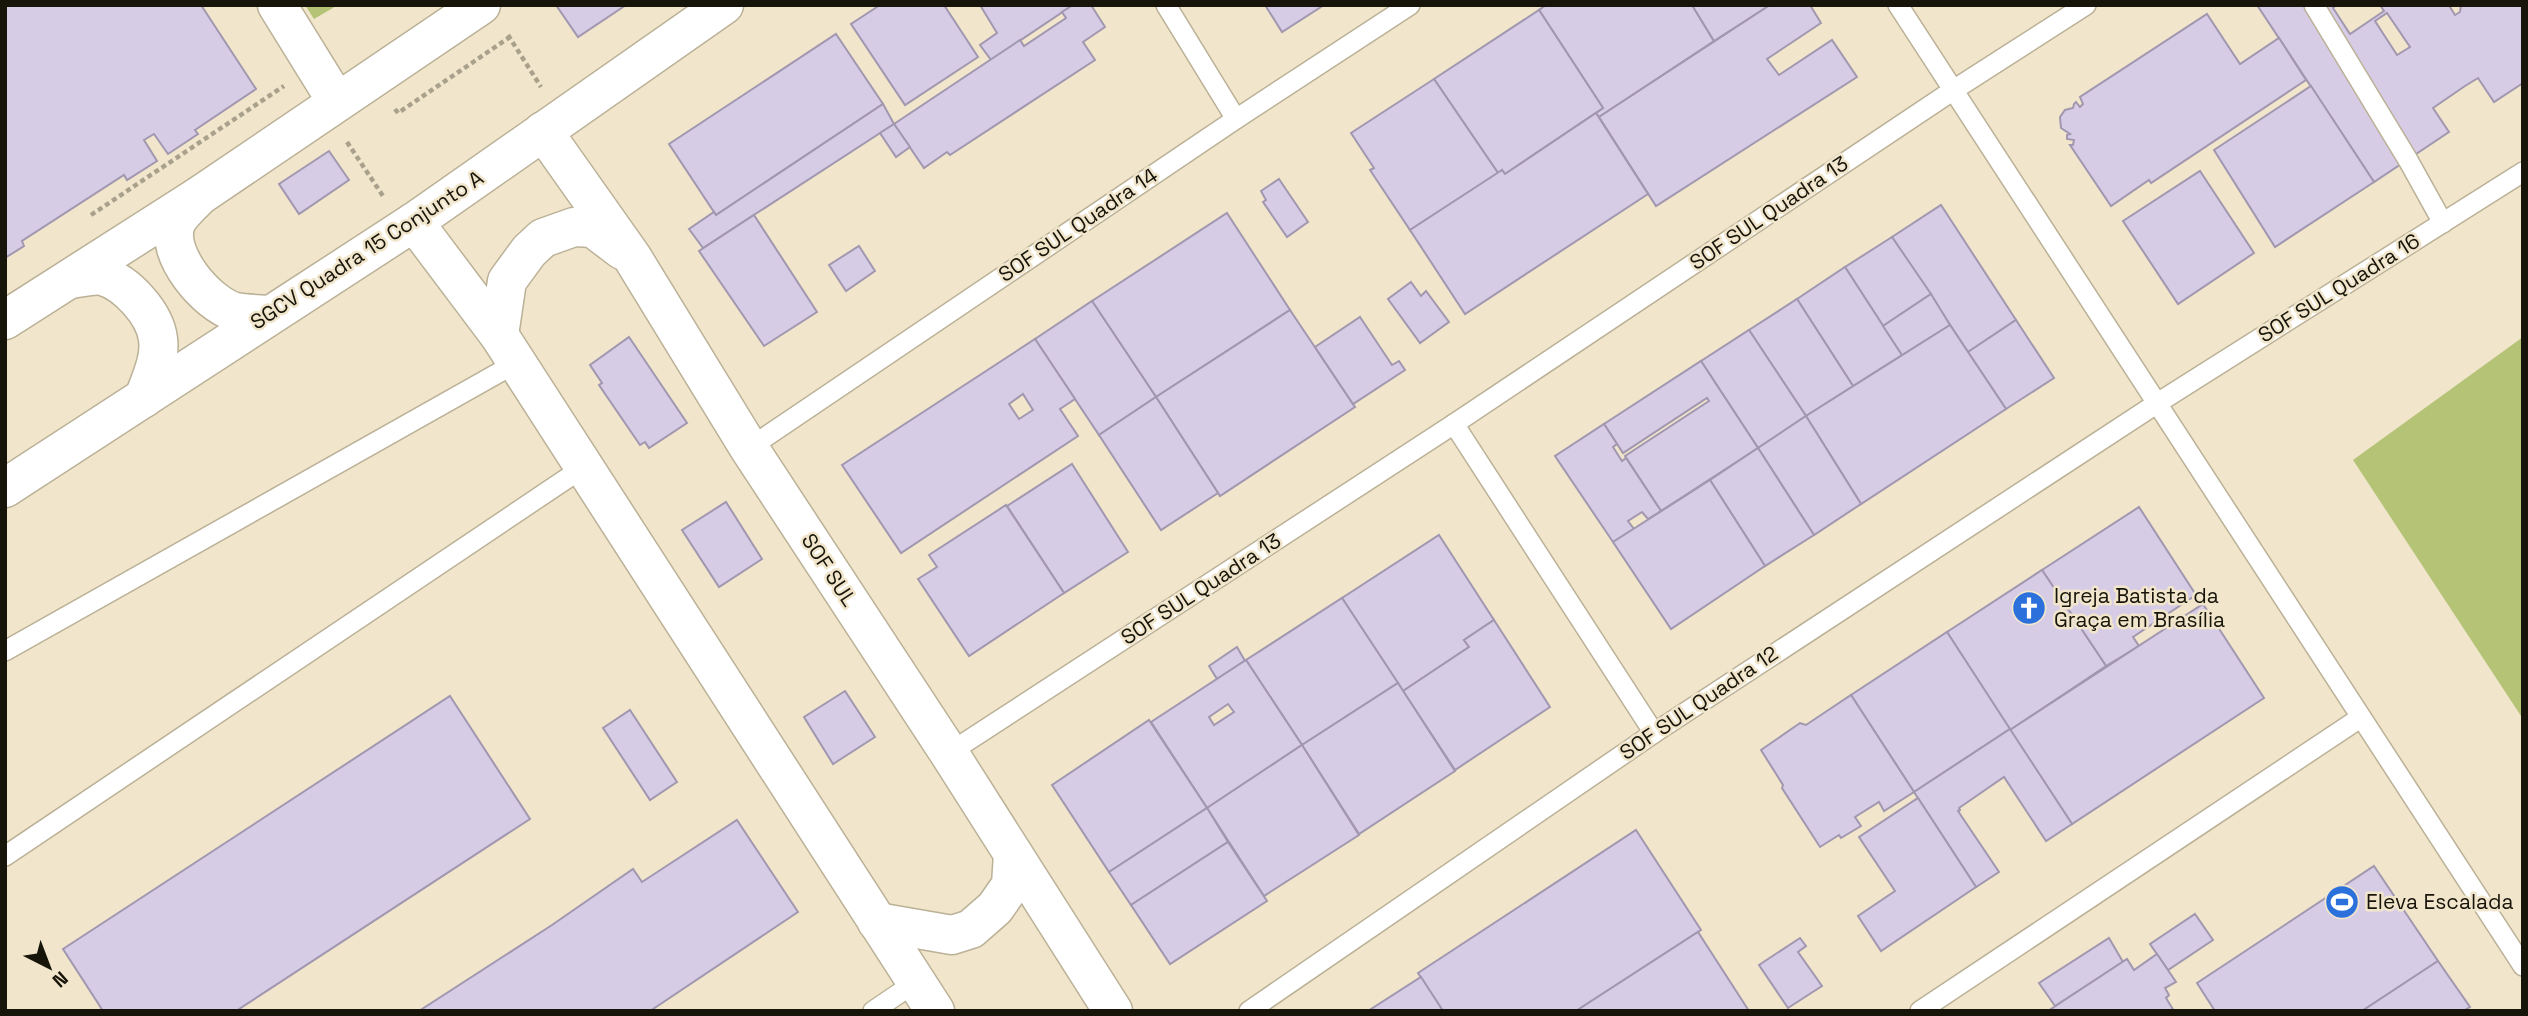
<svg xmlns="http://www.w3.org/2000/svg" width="2528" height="1016" font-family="'Space Grotesk',sans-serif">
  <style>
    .green { fill: #b4c376 }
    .building { fill: #d7cce6; stroke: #a197af; stroke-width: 2; fill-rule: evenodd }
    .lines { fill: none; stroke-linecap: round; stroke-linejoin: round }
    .service-casing { stroke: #bbb197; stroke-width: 22 }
    .tertiary-casing { stroke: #bbb197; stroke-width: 41 }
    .path { stroke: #a9a18c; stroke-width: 4.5; stroke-dasharray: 5 3.5; stroke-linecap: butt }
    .service { stroke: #fff; stroke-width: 19 }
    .tertiary { stroke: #fff; stroke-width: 38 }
    .labels { text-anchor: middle; stroke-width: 5; stroke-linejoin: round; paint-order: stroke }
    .street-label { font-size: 21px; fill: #17140a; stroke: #f1e6cc }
    .poi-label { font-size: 21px; fill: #17140a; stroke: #f1e6cc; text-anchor: start }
  </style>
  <rect width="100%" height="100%" fill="#f1e6cc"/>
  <g class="green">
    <path d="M305,5H338L314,19Z"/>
    <path d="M2523,337V719L2353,460Z"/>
  </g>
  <g class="building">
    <path d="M5,5H201L256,89L195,130L198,134L168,154L154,134L144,140L157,161L127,180L124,175L22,241L24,246L5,258Z"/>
    <path d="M556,5H626L578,37Z"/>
    <path d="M880,5H944L978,57L905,105L851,24Z"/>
    <path d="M980,5H1073L991,60L980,45L997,33Z"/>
    <path d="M1073,5H1091L1105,27L1083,42L1095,60L950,155L947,152L924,168L894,124L1020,40L1024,46L1066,18L1062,12Z"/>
    <path d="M1265,5H1324L1282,32Z"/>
    <path d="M1546,5H1692L1714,41L1599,117L1596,113L1603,108L1539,10Z"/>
    <path d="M1692,5H1770L1714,41Z"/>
    <path d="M1770,5H1810L1821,23L1767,59L1779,75L1832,40L1857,77L1656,206L1599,117Z"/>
    <path d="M2257,5H2336L2333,8L2350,34L2384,11L2380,5H2453L2450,7L2455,15L2460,12L2461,5H2523V83L2494,102L2478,78L2465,86L2433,108L2449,132L2374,182ZM2387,13L2410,47L2397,55L2375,21Z"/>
    <path d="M1539,10L1603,108L1505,174L1502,170L1498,173L1434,79Z"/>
    <path d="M2207,14L2240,64L2279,38L2306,80L2151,183L2149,180L2111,206L2070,145H2073L2074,140L2067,139V135L2070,134L2061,128L2060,117L2065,110L2073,108L2074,104L2076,102L2080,107L2083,104L2080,97Z"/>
    <path d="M836,34L883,104L716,215L669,144Z"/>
    <path d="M1434,79L1498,173L1410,230L1370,170L1374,168L1351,133Z"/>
    <path d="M2311,86L2374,182L2275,247L2214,150Z"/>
    <path d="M883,104L894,124L703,248L689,229L714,212L716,215Z"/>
    <path d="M1596,113L1648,194L1465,314L1410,230L1502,170L1505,174Z"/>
    <path d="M894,124L910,147L896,157L880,133Z"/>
    <path d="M329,151L349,180L299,214L279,184Z"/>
    <path d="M2200,171L2254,253L2178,304L2123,221Z"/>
    <path d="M1279,179L1308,222L1287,237L1263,202L1266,200L1261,191Z"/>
    <path d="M1941,205L2016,320L1968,352L1892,237Z"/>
    <path d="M1227,213L1290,310L1156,397L1092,301Z"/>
    <path d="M754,215L817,312L764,346L699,251Z"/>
    <path d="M1892,237L1931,294L1883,326L1845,267Z"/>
    <path d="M859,246L875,271L846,291L829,265Z"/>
    <path d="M1845,267L1902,355L1853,386L1797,299Z"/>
    <path d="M1411,282L1421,296L1426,291L1449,322L1420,343L1388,299Z"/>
    <path d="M1931,294L1950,325L1902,355L1883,326Z"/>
    <path d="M1797,299L1853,386L1806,416L1749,330Z"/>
    <path d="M1092,301L1156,397L1099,435L1035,339Z"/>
    <path d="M1290,310L1355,407L1220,496L1156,397Z"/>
    <path d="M1360,317L1392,365L1399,361L1405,370L1353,404L1315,347Z"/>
    <path d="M2016,320L2054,378L2006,409L1968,352Z"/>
    <path d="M1950,325L2006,409L1861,504L1806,416Z"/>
    <path d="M1749,330L1806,416L1758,448L1701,361Z"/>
    <path d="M629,337L687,423L649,448L645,442L640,445L599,385L602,383L590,365Z"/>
    <path d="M1035,339L1075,399L1060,409L1078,436L901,553L842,465ZM1023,394L1033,410L1019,419L1009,404Z"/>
    <path d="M1701,361L1758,448L1661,511L1625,456L1709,401L1707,398L1623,453L1604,424Z"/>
    <path d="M1156,397L1218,493L1161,530L1099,435Z"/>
    <path d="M1806,416L1861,504L1814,535L1758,448Z"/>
    <path d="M1604,424L1617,444L1613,447L1622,461L1626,458L1661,511L1648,519L1642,512L1628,521L1634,529L1613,542L1555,456Z"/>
    <path d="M1758,448L1814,535L1765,566L1710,480Z"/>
    <path d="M1072,464L1128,552L1064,593L1007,506Z"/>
    <path d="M1710,480L1765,566L1671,629L1613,542Z"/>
    <path d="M726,502L762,559L719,587L682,530Z"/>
    <path d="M1006,505L1064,593L969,656L918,579L937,567L929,555Z"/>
    <path d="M2139,507L2196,595L2133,637L2139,646L2106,666L2042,570Z"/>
    <path d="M1439,535L1494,620L1464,640L1469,647L1403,691L1342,598Z"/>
    <path d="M2042,570L2106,666L2010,730L1947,632Z"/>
    <path d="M1342,598L1398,683L1302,745L1246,660Z"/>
    <path d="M2203,604L2264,698L2072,824L2010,730Z"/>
    <path d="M1494,620L1550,707L1455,770L1403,691L1469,647L1464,640Z"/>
    <path d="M1947,632L2010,729L1914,792L1851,695Z"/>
    <path d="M1237,647L1245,661L1217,679L1209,666Z"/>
    <path d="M1246,660L1302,745L1207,808L1151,722ZM1228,704L1234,712L1214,725L1209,717Z"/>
    <path d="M1398,683L1455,771L1359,834L1302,745Z"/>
    <path d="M845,691L875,737L833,764L804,717Z"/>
    <path d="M1851,695L1914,792L1884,811L1879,802L1855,817L1861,826L1841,838L1839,835L1820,847L1782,788L1783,785L1761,750L1800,723L1806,725Z"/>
    <path d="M450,696L530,819L236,1011H103L63,949Z"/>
    <path d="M630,710L677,782L650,800L603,728Z"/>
    <path d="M1149,720L1207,808L1109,872L1052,785Z"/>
    <path d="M2010,729L2072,824L2046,841L2004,777L1959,808L1960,810L1958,811L1999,872L1976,887L1914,792Z"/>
    <path d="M1302,745L1359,835L1264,896L1207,808Z"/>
    <path d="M1918,798L1976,887L1881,951L1858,916L1895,891L1859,837Z"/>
    <path d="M1207,808L1228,842L1131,905L1109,872Z"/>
    <path d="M737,820L798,912L650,1011H419L552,925L633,869L642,882Z"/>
    <path d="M1636,830L1701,930L1576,1011H1443L1418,973Z"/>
    <path d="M1228,842L1267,901L1170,964L1131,905Z"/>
    <path d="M2374,866L2438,961L2362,1011H2215L2197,983Z"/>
    <path d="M2195,914L2213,940L2168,970L2150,944Z"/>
    <path d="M1698,932L1749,1011H1576Z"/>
    <path d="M1800,938L1806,946L1798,952L1822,986L1788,1008L1759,965Z"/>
    <path d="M2109,938L2123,962L2055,1006L2039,983Z"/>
    <path d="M2157,954L2176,982L2165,988L2169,995L2166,998L2174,1011H2048L2127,959L2134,970Z"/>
    <path d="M2438,961L2470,1007L2463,1011H2362Z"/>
    <path d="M1421,977L1443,1011H1368Z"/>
  </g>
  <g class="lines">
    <g class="service-casing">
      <g id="service">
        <path d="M1166,5L1236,119"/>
        <path d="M1898,5L2523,966"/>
        <path d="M2314,5L2408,160L2443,223"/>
        <path d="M1454,424L1654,733"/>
        <path d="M749,448L1236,119L1410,5"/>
        <path d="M5,651L516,363"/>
        <path d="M949,753L1454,424L1952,91L2086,5"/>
        <path d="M5,856L584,467"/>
        <path d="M873,1011L916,982"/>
        <path d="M1249,1011L1654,733L2156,404L2523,172"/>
        <path d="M1920,1011L2360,718"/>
      </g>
    </g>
    <g class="tertiary-casing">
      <g id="tertiary">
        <path d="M277,5L337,102"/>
        <path d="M543,131L632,257L749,448L949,753L1113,1011"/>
        <path d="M198,197C191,205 180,214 176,223C164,254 207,304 235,312C246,314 258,314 268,315"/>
        <path d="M414,222L499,335L935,1011"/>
        <path d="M70,279C80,278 94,274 103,276C127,283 155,314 158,339C161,359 150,380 144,398"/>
        <path d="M5,320L199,196L481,5"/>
        <path d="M499,335L507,281L529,251L543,238L574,227L593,228L622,250"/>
        <path d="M5,488L414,222L724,5"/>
        <path d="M877,922L952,935L971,929L995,908L1011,885L1013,854"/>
      </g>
    </g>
    <g class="path">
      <path d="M508,35L541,87"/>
      <path d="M395,109L398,113L510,37"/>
      <path d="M347,142L383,196"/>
      <path d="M91,215L284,86"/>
    </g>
    <use href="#service" class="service"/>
    <use href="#tertiary" class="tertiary"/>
  </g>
  <defs>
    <g id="church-disc" transform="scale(1.75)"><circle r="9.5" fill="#2c70dc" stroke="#f1e6cc"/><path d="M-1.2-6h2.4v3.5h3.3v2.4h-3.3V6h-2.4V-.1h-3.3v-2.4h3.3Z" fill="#fff"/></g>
    <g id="stadium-disc" transform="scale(1.75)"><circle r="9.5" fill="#2c70dc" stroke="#f1e6cc"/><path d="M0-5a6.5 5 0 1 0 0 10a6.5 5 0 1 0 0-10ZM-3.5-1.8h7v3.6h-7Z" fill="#fff"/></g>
  </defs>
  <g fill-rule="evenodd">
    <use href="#church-disc" x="2029" y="608"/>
    <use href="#stadium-disc" x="2342" y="902"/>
  </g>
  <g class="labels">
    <g class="street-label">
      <text transform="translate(1769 213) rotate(-34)" y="7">SOF SUL Quadra 13</text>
      <text transform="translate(1078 225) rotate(-34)" y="7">SOF SUL Quadra 14</text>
      <text transform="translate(367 250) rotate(-33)" y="7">SGCV Quadra 15 Conjunto A</text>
      <text transform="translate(2339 288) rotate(-32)" y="7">SOF SUL Quadra 16</text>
      <text transform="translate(829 570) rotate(57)" y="7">SOF SUL</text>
      <text transform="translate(1201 589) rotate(-33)" y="7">SOF SUL Quadra 13</text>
      <text transform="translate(1699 703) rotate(-34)" y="7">SOF SUL Quadra 12</text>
    </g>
    <g class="poi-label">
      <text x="2054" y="603">Igreja Batista da<tspan x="2054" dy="24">Graça em Brasília</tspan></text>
      <text x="2366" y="909">Eleva Escalada</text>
    </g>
  </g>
  <rect width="2528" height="1016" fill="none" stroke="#17140a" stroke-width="14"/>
  <g transform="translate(49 967) rotate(138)" stroke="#f1e6cc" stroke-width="5" paint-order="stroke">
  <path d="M0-5L12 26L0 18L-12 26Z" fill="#17140a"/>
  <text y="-10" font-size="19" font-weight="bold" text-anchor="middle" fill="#17140a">N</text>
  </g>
</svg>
